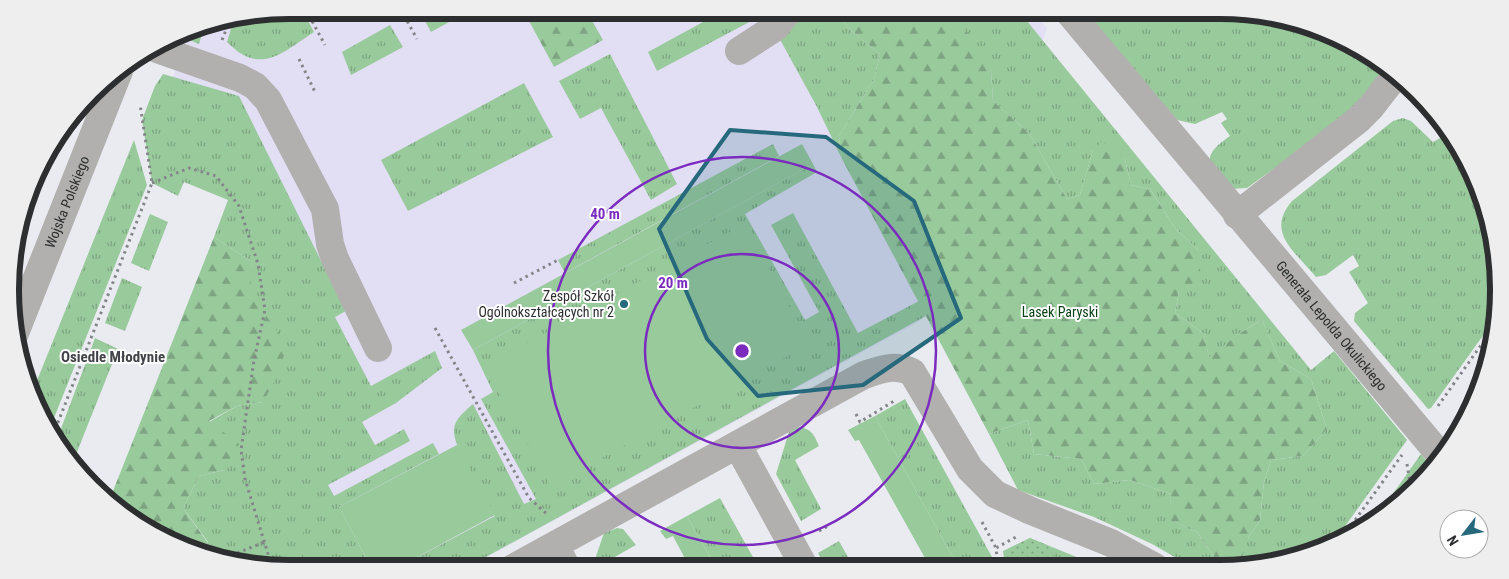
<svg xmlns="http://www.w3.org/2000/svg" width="1509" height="579" font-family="'Roboto Condensed',sans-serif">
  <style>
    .education { fill: #e2def4 }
    .grass { fill: url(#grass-tufts) }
    .forest { fill: url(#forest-firs) }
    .park { fill: url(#park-dots) }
    .garden { fill: #99ca9c }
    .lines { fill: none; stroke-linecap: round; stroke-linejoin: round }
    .path { stroke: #848589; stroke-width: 3; stroke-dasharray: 2.5 4; stroke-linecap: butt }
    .minor { stroke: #b1b0ae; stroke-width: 28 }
    .marked { fill: #27697c; fill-opacity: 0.2; stroke: #27697c; stroke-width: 4; stroke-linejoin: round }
    .ring { fill: none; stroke: #7b2cbf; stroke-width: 2.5 }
    .poi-dot { fill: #27697c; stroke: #fff; stroke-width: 2 }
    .labels { text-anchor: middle; stroke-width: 4; stroke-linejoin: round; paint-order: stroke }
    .street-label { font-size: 14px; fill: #2d2e30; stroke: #fff }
    .poi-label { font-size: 14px; fill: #2d2e30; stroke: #fff; text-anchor: end }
    .park-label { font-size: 14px; fill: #094115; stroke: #fff }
    .neighbourhood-label { font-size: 15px; font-weight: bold; fill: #414348; stroke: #fff }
    .rim { fill: none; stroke: #2d2e30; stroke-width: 6 }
    .centre { fill: #7b2cbf; stroke: #fff; stroke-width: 2.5 }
    .ring-label { font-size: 15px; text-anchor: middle; font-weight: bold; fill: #7b2cbf; stroke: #fff; stroke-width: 4; stroke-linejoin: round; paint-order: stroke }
  </style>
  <defs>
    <pattern id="grass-tufts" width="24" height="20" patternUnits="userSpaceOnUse" patternTransform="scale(1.25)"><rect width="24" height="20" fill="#99ca9c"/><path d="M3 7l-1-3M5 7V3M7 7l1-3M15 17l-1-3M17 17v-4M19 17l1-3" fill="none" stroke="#7da480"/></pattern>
    <pattern id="forest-firs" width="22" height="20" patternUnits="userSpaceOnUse" patternTransform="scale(1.25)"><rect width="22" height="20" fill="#99ca9c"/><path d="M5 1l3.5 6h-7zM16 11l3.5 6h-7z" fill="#7da480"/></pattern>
    <pattern id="park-dots" width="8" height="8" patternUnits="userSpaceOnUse" patternTransform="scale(1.25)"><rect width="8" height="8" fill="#99ca9c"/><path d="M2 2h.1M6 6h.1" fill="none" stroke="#7da480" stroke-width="1.8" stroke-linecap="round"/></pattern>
  </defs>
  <rect width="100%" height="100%" fill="#e9ebf1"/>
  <path class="education" d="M290,10H1033L1047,28L967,266L920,321L465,569H290L285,568L323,285L160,109L191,30L199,25Z"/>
  <g class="grass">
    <path d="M290,10H302L314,32C282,53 260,76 227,42L234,19Z"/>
    <path d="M419,10H471L431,32Z"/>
    <path d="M725,10H772L657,71L648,52Z"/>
    <path d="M810,10H839L847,27L880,54L874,79L839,136L842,159L817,107L777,34L807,14Z"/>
    <path d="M962,10H1018L1311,370L1334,351L1407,440L1333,543L1256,567H1192L1152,544L1094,517L1018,490L989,434L1028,420L1034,454L1081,459L1094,484L1130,480L1171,494L1170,520L1197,532L1217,561L1248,538L1260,520L1264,482L1271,460L1303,456L1327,429L1311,379L1280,361L1262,320L1240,333L1209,358L1204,334L1175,313L1179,292L1198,250L1175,228L1150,189L1131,185L1125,159L1093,150L1080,195L1067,199L1029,133L993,101L991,70L957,22Z"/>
    <path d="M1082,10H1219L1292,20L1387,66L1362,101L1326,131L1247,188L1230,189C1209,166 1198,157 1230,136L1221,123L1227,119L1222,112L1195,124L1177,120Z"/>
    <path d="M205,24L199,44L181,37L199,25Z"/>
    <path d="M390,25L403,47L351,75L342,52Z"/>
    <path d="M610,54L677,184L651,200L601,108L580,119L559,81Z"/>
    <path d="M163,74L239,96L346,311L335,317L371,386L435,351L442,368L396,403L362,422L375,445L404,429L410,441L328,485L334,496L433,443L439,454L339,507L372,569C321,569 247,574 201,551L208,542L183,508L199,476L224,470L209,422L237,406L263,402L247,298L252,262L214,237L228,200L184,182L178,196L152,183L142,120L155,86Z"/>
    <path d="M524,83L553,137L408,211L381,160Z"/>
    <path d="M1403,118L1411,121L1433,142L1442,137L1463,155L1497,253L1492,323L1431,408L1428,409L1354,321L1355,313L1368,303L1349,272L1359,266L1353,255L1326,275L1316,277C1295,251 1265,233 1292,201L1393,121Z"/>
    <path d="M134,140L147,185L50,428L34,388Z"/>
    <path d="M773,144L779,156L565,273L558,260Z"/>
    <path d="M813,164L817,172L745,214L805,320L819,312L771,225L793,213L858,333L919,301L926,316L464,569H395L495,516C484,496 455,452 454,432C453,420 465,411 473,404L524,504L536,499L481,399L493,392L473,350Z"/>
    <path d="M150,214L168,222L149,271L131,263Z"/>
    <path d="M122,278L142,287L125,331L105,323Z"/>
    <path d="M95,338L118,349L73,462L56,442Z"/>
    <path d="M905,399L992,557L993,567H958L875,416Z"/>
    <path d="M797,427C811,428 814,434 819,446L795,460L821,509L801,521L776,474L789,432Z"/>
    <path d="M1421,454L1431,467L1404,499L1375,519Z"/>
    <path d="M720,498L759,568H716L687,516Z"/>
    <path d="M617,528L623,529L636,545L611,559L615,568H592L604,533Z"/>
    <path d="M1030,538L1101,567H1005L1003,551Z"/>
    <path d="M839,541L854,568H827L818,553Z"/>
  </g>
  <g class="forest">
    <path d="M523,10H586L603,40L554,67Z"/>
    <path d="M839,10H962L958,22L973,38L991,70L993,101L1029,133L1067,199L1080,195L1093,150L1102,141L1125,159L1131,185L1150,189L1175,228L1198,250L1201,278L1179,292L1175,313L1204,334L1209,357L1240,333L1262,320L1280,361L1311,379L1327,429L1303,456L1271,460L1264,482L1260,520L1248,538L1242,558L1217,561L1197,532L1169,520L1171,494L1130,480L1094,484L1081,459L1034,454L1028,420L989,434L842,159L839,136L874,79L880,54L847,27Z"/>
    <path d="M214,237L252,262L250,294L287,344L279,373L263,402L237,406L209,421L239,444L224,470L199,476L183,508L208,543L201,551L120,511L109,501Z"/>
  </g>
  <path class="park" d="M1030,538L1047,545L1059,567H1008L1006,550Z"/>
  <g class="garden">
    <path d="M802,144L813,164L473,350L461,330Z"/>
    <path d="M744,224L810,344L550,486L485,366Z"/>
    <path d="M875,416L958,567H930L859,440L855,441L848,430Z"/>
    <path d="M457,445L495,515L395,569H372L339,507Z"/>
    <path d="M687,516L716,568H690L673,536L666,539L660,531Z"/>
    <path d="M302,523L305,527L303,534L339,569H307L298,536L294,534L290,529Z"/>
  </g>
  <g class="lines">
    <g class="path">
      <path d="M306,10L325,45"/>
      <path d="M401,10L417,39"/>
      <path d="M222,40L230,20"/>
      <path d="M299,59L316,94"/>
      <path d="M1437,125L1452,139"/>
      <path d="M152,183L189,168L216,176L239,206L258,264L265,310L254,360L241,450L245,479L272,567"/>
      <path d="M514,283L558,260"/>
      <path d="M435,328L529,498L548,515"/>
      <path d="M1438,406L1491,331"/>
      <path d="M856,414L860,422L894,401"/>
      <path d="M53,435L152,183L140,104"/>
      <path d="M1407,464L1411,490"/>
      <path d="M982,522L996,548"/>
      <path d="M819,531L830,525"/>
      <path d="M1340,541L1402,455"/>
      <path d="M219,560L265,542"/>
      <path d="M998,567L996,548L1016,537"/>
    </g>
    <g class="minor">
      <path id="s1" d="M1067,10L1440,455"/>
      <path d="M157,49L240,78L255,86L268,100L325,209L330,244L335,259L378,348"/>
      <path d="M739,51L776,27L789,10"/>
      <path d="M1237,215L1358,120L1371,107L1396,75"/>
      <path id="s2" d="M15,333L119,71"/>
      <path d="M738,446L805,568"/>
      <path d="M555,546L567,568"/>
      <path d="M513,568L864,375C882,369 894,364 912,372L970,469L995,494L1029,510L1111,543L1155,567"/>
    </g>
  </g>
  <path class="marked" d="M730,130L826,137L914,201L961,318L863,385L758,396L707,339L659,229Z"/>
  <g class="ring">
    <circle cx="742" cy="351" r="97"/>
    <circle cx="742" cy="351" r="194"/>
  </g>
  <circle class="poi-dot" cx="624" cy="304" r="5"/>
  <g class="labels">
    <g class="street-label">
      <text dy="5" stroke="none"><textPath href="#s2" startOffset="141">Wojska Polskiego</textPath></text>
      <text dy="5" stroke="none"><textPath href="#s1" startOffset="412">Generała Lepolda Okulickiego</textPath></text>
    </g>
    <g class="poi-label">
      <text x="614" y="301">Zespół Szkół<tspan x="614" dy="16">Ogólnokształcących nr 2</tspan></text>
    </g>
    <g class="park-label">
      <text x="1060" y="317">Lasek Paryski</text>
    </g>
    <g class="neighbourhood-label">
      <text x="113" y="362">Osiedle Młodynie</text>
    </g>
  </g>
  <path d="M0 0H1509V579H0ZM289 19H1220A270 270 0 0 1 1490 289V290A270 270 0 0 1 1220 560H289A270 270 0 0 1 19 290V289A270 270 0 0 1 289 19Z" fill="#eee" fill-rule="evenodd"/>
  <path class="rim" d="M289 19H1220A270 270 0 0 1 1490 289V290A270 270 0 0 1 1220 560H289A270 270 0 0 1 19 290V289A270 270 0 0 1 289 19Z"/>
  <circle cx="742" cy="351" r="8" class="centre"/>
  <g class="ring-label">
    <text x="605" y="219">40 m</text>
    <text x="673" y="288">20 m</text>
  </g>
  <g transform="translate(1464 534) rotate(239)"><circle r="24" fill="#ffffff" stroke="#ababac"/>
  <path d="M0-4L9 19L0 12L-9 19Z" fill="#27697c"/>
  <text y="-8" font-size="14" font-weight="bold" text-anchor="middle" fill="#2d2e30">N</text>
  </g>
</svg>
